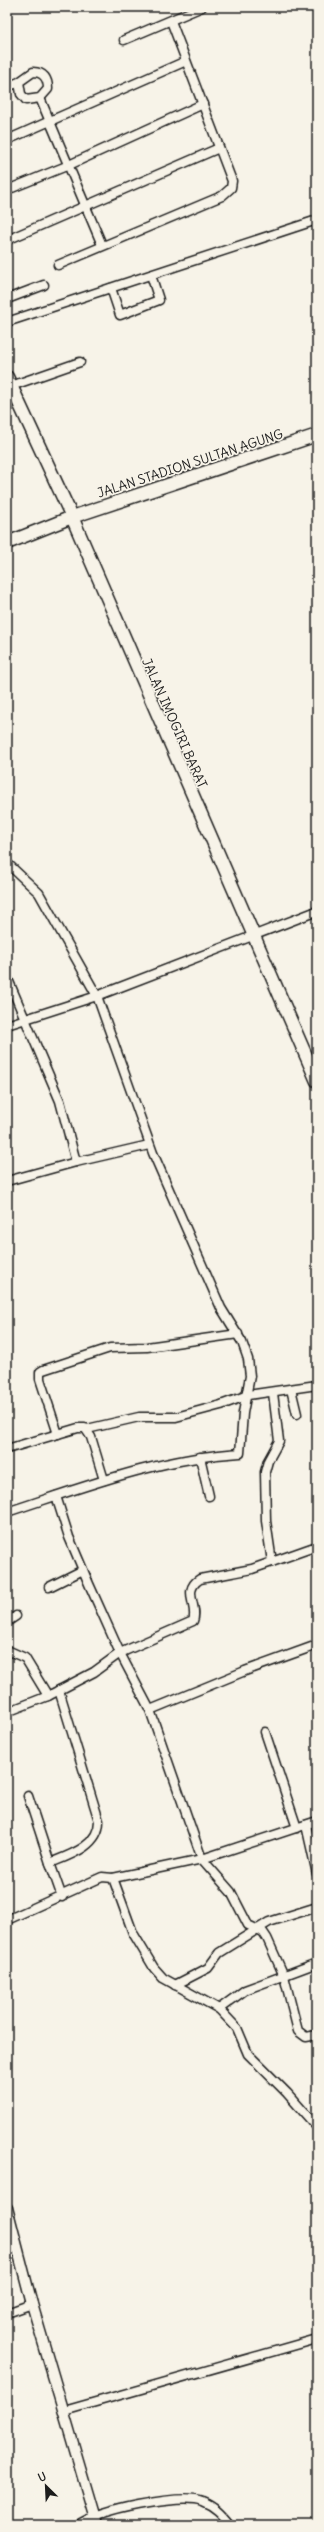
<svg xmlns="http://www.w3.org/2000/svg" width="324" height="2532" font-family="Delius,sans-serif">
  <style>
    .lines { fill: none; stroke-linecap: round; stroke-linejoin: round }
    .minor-casing { stroke: #1c1c1c; stroke-width: 11 }
    .tertiary-casing { stroke: #1c1c1c; stroke-width: 13 }
    .secondary-casing { stroke: #1c1c1c; stroke-width: 15 }
    .minor { stroke: #f7f3e8; stroke-width: 8 }
    .tertiary { stroke: #f7f3e8; stroke-width: 10 }
    .secondary { stroke: #f7f3e8; stroke-width: 12 }
    .labels { text-anchor: middle; stroke-width: 3.5; stroke-linejoin: round; paint-order: stroke }
    .street-label { font-size: 13px; fill: #1c1c1c; stroke: #f7f3e8 }
  </style>
  <rect width="100%" height="100%" fill="#f7f3e8"/>
  <filter id="ink" filterUnits="userSpaceOnUse"><feTurbulence type="fractalNoise" baseFrequency=".025" numOctaves="2"/><feDisplacementMap in="SourceGraphic" scale="8" xChannelSelector="R" yChannelSelector="G"/><feConvolveMatrix kernelMatrix="1 2 1 2 8 2 1 2 1" color-interpolation-filters="sRGB"/></filter>
  <g filter="url(#ink)">
    <g class="lines">
      <g class="minor-casing">
        <g id="minor">
          <path d="M124,40L202,7"/>
          <path d="M7,87L19,82L33,72C44,72 48,79 48,89L40,98L26,100L21,94L19,82"/>
          <path d="M40,98L102,245"/>
          <path d="M7,140L186,61"/>
          <path d="M7,190L69,165L203,104"/>
          <path d="M7,240L219,148"/>
          <path d="M58,265L222,196L231,188L232,181L171,21"/>
          <path d="M111,288L120,315L159,300L151,275"/>
          <path d="M7,299L44,285"/>
          <path d="M7,322L317,220"/>
          <path d="M11,386L80,362"/>
          <path d="M7,863L39,893L97,996L153,1153L221,1308L242,1342L248,1359L250,1376L243,1413L240,1453C159,1458 84,1487 7,1512"/>
          <path d="M7,977L60,1101L76,1162"/>
          <path d="M7,1025L97,996L317,911"/>
          <path d="M7,1181L76,1162L149,1145"/>
          <path d="M291,1389L297,1414"/>
          <path d="M87,1429L139,1417H176L221,1405L248,1395L317,1385"/>
          <path d="M58,1434L40,1379V1372L43,1370L110,1348L147,1347L238,1334"/>
          <path d="M7,1449L78,1428H85L91,1437L104,1480"/>
          <path d="M200,1457L209,1496"/>
          <path d="M56,1496L69,1537L89,1584L120,1653L150,1710L202,1859L231,1892L248,1925L263,1932L267,1938L284,1976L298,2031L306,2037L317,2035"/>
          <path d="M272,1562L266,1521L265,1472L268,1461L279,1441L273,1393"/>
          <path d="M49,1587L83,1570"/>
          <path d="M7,1622L16,1616"/>
          <path d="M7,1650L25,1658L48,1696"/>
          <path d="M59,1690L99,1821C99,1846 70,1855 50,1863L62,1897"/>
          <path d="M150,1710L245,1671L317,1645"/>
          <path d="M7,1712L48,1696L94,1672L120,1653L193,1621C199,1606 181,1591 200,1579L252,1569L317,1546"/>
          <path d="M265,1732L297,1828"/>
          <path d="M28,1796L50,1863"/>
          <path d="M306,1825L317,1874"/>
          <path d="M113,1878L133,1933L154,1968L163,1978L219,2009L237,2028L248,2054L287,2093L317,2127"/>
          <path d="M7,1920L102,1877L113,1878L202,1859L317,1821"/>
          <path d="M175,1985L208,1968L219,1953L269,1922L317,1907"/>
          <path d="M219,2009L245,1990L317,1963"/>
          <path d="M7,2313L32,2304"/>
          <path d="M64,2411L317,2339"/>
          <path d="M78,2525C95,2511 182,2493 203,2502C216,2507 223,2515 231,2525"/>
        </g>
      </g>
      <g class="tertiary-casing">
        <path id="tertiary" d="M7,2208L32,2304L97,2525"/>
      </g>
      <g class="secondary-casing">
        <g id="secondary">
          <path d="M7,377L72,517L317,1081"/>
          <path d="M7,543L72,517L317,435"/>
        </g>
      </g>
      <use href="#minor" class="minor"/>
      <use href="#tertiary" class="tertiary"/>
      <use href="#secondary" class="secondary"/>
    </g>
  </g>
  <g class="labels">
    <g class="street-label">
      <text transform="translate(190 463) rotate(-18)" y="5">JALAN STADION SULTAN AGUNG</text>
      <text transform="translate(175 723) rotate(66)" y="5">JALAN IMOGIRI BARAT</text>
    </g>
  </g>
  <rect width="324" height="2532" fill="none" stroke="#f7f3e8" stroke-width="24"/>
  <rect x="12" y="12" width="300" height="2508" fill="none" stroke="#1c1c1c" stroke-width="1.5" filter="url(#ink)"/>
  <g transform="translate(46 2486) rotate(336)" stroke="#f7f3e8" stroke-width="3" paint-order="stroke">
  <path d="M0-3L7 15L0 10L-7 15Z" fill="#1c1c1c"/>
  <text y="-6" font-size="11" font-weight="bold" text-anchor="middle" fill="#1c1c1c">U</text>
  </g>
</svg>
